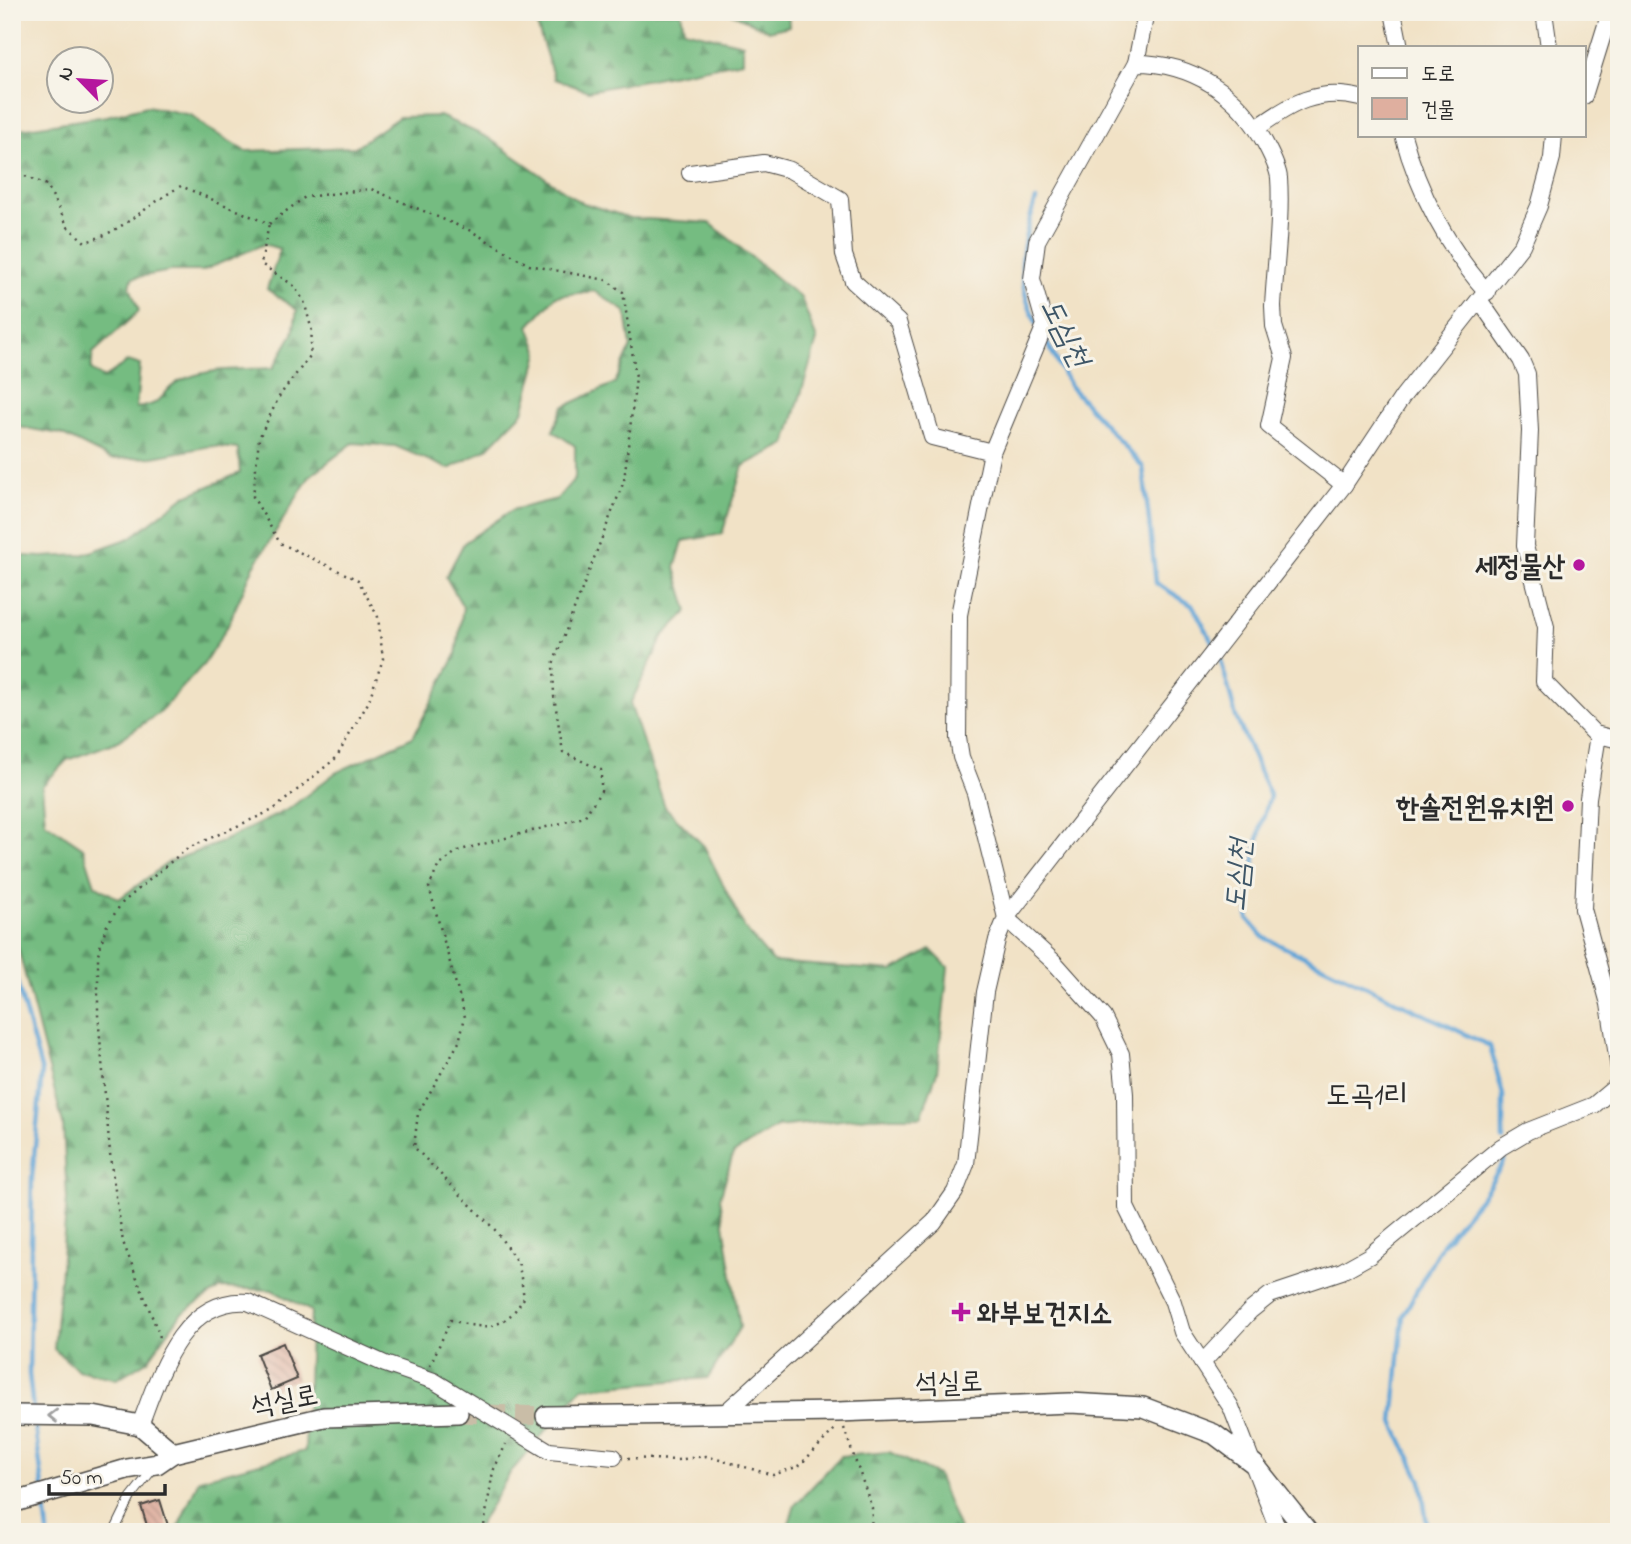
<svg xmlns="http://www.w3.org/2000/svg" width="1631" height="1544" font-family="'Indie Flower','Poor Story',sans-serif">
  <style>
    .forest { fill: url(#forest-firs); stroke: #507456; stroke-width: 2; fill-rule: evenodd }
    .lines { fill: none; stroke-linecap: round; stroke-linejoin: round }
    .stream { stroke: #62a5d7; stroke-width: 4.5 }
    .building { fill: url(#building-back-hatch) }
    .tertiary-tunnel { stroke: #c9bda7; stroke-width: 19; stroke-dasharray: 19 10; stroke-linecap: butt }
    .service-casing { stroke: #494642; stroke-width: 10 }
    .minor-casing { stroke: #494642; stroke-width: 18 }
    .tertiary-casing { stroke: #494642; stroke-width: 22 }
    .path { stroke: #494642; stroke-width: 2.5; stroke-dasharray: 2 5; stroke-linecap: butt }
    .service { stroke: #fff; stroke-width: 8 }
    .minor { stroke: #fff; stroke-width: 16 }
    .tertiary { stroke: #fff; stroke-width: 19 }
    .oneway { stroke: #a0a0a0 }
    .poi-dot { fill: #b5179e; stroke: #f7f3e8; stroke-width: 2.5 }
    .labels { text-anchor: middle; stroke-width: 6; stroke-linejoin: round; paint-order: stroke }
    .poi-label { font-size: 28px; font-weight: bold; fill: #2b2b2b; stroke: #f7f3e8; text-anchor: end }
    .street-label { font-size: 28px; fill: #2b2b2b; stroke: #f7f3e8 }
    .water-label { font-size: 30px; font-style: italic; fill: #3e5667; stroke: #f7f3e8 }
    .neighbourhood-label { font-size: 30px; fill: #2b2b2b; stroke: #f7f3e8 }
  </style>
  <defs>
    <pattern id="forest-firs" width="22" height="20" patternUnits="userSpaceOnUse" patternTransform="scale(1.75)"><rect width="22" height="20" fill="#74bc81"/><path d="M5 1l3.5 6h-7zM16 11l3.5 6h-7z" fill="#5f996a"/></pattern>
    <pattern id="building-back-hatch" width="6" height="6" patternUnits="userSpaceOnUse" patternTransform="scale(1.75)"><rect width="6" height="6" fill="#dfaf9f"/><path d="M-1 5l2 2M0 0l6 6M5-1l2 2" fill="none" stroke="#b58f82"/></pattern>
  </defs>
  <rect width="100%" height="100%" fill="#f7f3e8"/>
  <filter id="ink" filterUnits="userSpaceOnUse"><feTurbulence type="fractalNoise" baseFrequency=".0143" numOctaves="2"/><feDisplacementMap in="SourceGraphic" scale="14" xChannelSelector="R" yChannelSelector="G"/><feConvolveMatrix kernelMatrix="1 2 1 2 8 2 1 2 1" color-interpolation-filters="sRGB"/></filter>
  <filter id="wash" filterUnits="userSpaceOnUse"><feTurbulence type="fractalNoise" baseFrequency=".00686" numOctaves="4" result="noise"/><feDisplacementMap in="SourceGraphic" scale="28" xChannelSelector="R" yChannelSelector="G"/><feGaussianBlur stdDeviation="1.57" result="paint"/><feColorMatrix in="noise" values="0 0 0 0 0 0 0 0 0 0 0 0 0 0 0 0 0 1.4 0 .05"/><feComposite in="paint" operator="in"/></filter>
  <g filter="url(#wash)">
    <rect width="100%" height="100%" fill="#f1e2c6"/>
    <g class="forest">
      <path d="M533,12H681L684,30L743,44V61L588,91L554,79Z"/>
      <path d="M729,12H788L789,26L769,31Z"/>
      <path d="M147,106L191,115L207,128L246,151L355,147L399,117L440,116L487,137L580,202L630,218L710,223L801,298L817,340L786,444L743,466L722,534L683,541L675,568L688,611L664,635L630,704L665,807L704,846L745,929L773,962L893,971L931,950L948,967L937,1072L921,1117H869L777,1127L733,1154L720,1198L740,1327L708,1378L582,1388L510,1473L475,1532H176L199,1479L305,1451L311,1311L272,1290L221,1288L181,1314L148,1360L117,1379L78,1370L54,1349L67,1199L63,1124L14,932L12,555L42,557L82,555L130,538L185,496L240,473L238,449L211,446L153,457L111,459L61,434L12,426V130L107,116ZM264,244L280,249L267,289L297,310L293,334L273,368C244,370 206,367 180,381C159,392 168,404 136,408L140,365L128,361L104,378L91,370L93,353L139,311L130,287L132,278L171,271H202ZM594,291L626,312L631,347L615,383L563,407L553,431L575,446V478L557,499L512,510L464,543L446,577L463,607L456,655L413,737L335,773L289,809L217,844L169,862L119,899L95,885L83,848L45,822L42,786L67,760L116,742L159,713L204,664L227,627L253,568L310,476L353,443L395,446L449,469L487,449L523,412L539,353L529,326L556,296Z"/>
      <path d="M889,1452L937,1475L960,1532H786L795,1505L841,1456Z"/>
    </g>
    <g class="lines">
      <g class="stream">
        <path d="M1036,200C1020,247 1014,281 1038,326"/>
        <path d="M1044,337L1070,386L1143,467L1156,583L1193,606L1214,645"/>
        <path d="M1219,653L1236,717L1270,796L1261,825L1249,890L1248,919L1263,937L1490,1046L1503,1095V1140"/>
        <path d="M12,965L42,1072L32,1178L29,1374L33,1410"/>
        <path d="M34,1419L43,1487"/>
        <path d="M44,1499L48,1532"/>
        <path d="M1428,1532L1421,1481L1393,1422L1403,1316L1442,1244L1482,1196L1504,1162V1149"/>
      </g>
    </g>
    <g id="blocks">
      <g class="building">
        <path d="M283,1343L297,1379L271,1390L257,1354Z"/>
        <path d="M160,1500L170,1532H149L141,1506Z"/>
      </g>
    </g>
  </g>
  <g filter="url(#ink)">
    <use href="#blocks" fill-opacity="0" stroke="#494642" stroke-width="2"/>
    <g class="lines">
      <path class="tertiary-tunnel" d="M458,1413L546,1416"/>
      <g class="service-casing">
        <path id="service" d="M114,1532L131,1497L153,1469"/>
      </g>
      <g class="minor-casing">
        <g id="minor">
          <path d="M1393,12L1400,47"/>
          <path d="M1544,12L1549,47"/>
          <path d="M1136,63L1146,12"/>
          <path d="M1584,96L1610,12"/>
          <path d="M1257,128C1290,104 1318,87 1360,98"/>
          <path d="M1403,135C1418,191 1448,249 1487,292"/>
          <path d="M690,173L764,163L790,170L840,199L844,255L853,281L898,322L932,437L992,452"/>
          <path d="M1480,301L1521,360L1527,374L1530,431L1525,546L1546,627L1544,682L1595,734L1619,740"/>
          <path d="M1598,735L1588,798L1583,909L1609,1004L1619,1069"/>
          <path d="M1202,1363L1250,1311L1270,1295L1342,1271L1369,1256L1501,1147L1528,1131L1594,1105L1619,1084"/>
          <path d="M725,1413L934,1222L955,1192L966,1164L985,992L997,940L1006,918L1344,485L1403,396L1522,245L1539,206L1552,158L1554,135"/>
          <path d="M140,1425C159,1375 182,1297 248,1302L385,1364L434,1381L549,1451L614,1457"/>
          <path d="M1279,1532L1231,1407L1182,1332L1173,1302L1126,1207L1125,1094L1121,1054L1103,1017L1054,962L1006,918L975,793L961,757L958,738L959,615L992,452L1045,325L1032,279L1037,241L1136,63C1193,63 1239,94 1265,143C1270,153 1278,167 1279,178C1282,216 1275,267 1273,306L1274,326L1284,358L1269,426L1344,485"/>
        </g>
      </g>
      <g class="tertiary-casing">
        <g id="tertiary">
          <path d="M12,1415L93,1416L140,1425L173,1453"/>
          <path d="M546,1416L838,1412L1070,1403L1143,1407L1214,1434L1254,1464L1308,1532"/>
          <path d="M12,1503L127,1469L157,1464L173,1453L324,1417L458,1413"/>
        </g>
      </g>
      <g class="path">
        <path d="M12,171L47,185L68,227L85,242C121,233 148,204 181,186L269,224L305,197L371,189L471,231L529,265L606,280L623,292L636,377L624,481L553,664L554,696L563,752L601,770V791L584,817L457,851L438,867L429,887L465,1017L459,1042L418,1113L414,1147L496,1231L519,1265L524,1298C504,1330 486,1331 451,1320L430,1365"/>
        <path d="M160,1337L123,1242L111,1164L98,1015V954L106,927L121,904L186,849L273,810L336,758L368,703L383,659L378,617L358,580L280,543L253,497L259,438L280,395L310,356L312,331L304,301L293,285L261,264L269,224"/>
        <path d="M844,1428L872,1508L871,1532"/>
        <path d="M628,1458L677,1460L706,1456L773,1475L799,1466L835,1429"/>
        <path d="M483,1532L493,1471L506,1444"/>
      </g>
      <use href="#service" class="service"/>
      <use href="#minor" class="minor"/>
      <use href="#tertiary" class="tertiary"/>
    </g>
    <defs><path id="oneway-chevron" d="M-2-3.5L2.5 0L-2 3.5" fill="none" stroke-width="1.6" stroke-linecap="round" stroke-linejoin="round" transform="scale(1.75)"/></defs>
    <use class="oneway" href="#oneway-chevron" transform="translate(53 1416) rotate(-179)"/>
  </g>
  <g class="poi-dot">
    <circle cx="1579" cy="565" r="7"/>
    <circle cx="1568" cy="806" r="7"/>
    <path d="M957.5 1301.5h7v7h7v7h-7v7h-7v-7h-7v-7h7z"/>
  </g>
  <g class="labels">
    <g class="poi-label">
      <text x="1565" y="575">세정물산</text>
      <text x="1554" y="816">한솔전원유치원</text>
      <text x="977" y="1322" text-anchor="start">와부보건지소</text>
    </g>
    <g class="street-label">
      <text transform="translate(949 1381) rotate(-2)" y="10">석실로</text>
      <text transform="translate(284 1399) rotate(-11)" y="10">석실로</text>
    </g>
    <g class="water-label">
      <text transform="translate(1066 332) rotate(63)" y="10">도심천</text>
      <text transform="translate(1237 875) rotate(-85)" y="10">도심천</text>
    </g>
    <g class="neighbourhood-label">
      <text x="1367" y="1104">도곡1리</text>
    </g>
  </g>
  <rect width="1631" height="1544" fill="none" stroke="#f7f3e8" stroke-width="42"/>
  <rect x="1358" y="46" width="228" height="91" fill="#f7f3e8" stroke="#a5a39c" stroke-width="2"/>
  <rect x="1372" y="68" width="35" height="10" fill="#ffffff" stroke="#a5a39c" stroke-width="2"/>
  <text x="1421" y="80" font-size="21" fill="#2b2b2b">도로</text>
  <rect x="1372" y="98" width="35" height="21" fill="#dfaf9f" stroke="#a5a39c" stroke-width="2"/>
  <text x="1421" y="116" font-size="21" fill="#2b2b2b">건물</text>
  <g transform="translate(80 80) rotate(295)"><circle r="33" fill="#f7f3e8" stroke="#a5a39c" stroke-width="2"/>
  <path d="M0-5L12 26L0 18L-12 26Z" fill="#b5179e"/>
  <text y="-10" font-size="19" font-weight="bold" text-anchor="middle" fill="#2b2b2b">N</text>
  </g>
  <path d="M49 1484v10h116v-10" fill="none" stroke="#2b2b2b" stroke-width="3.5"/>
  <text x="60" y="1484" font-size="21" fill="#2b2b2b" stroke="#f7f3e8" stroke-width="5" paint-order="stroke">50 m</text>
</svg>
